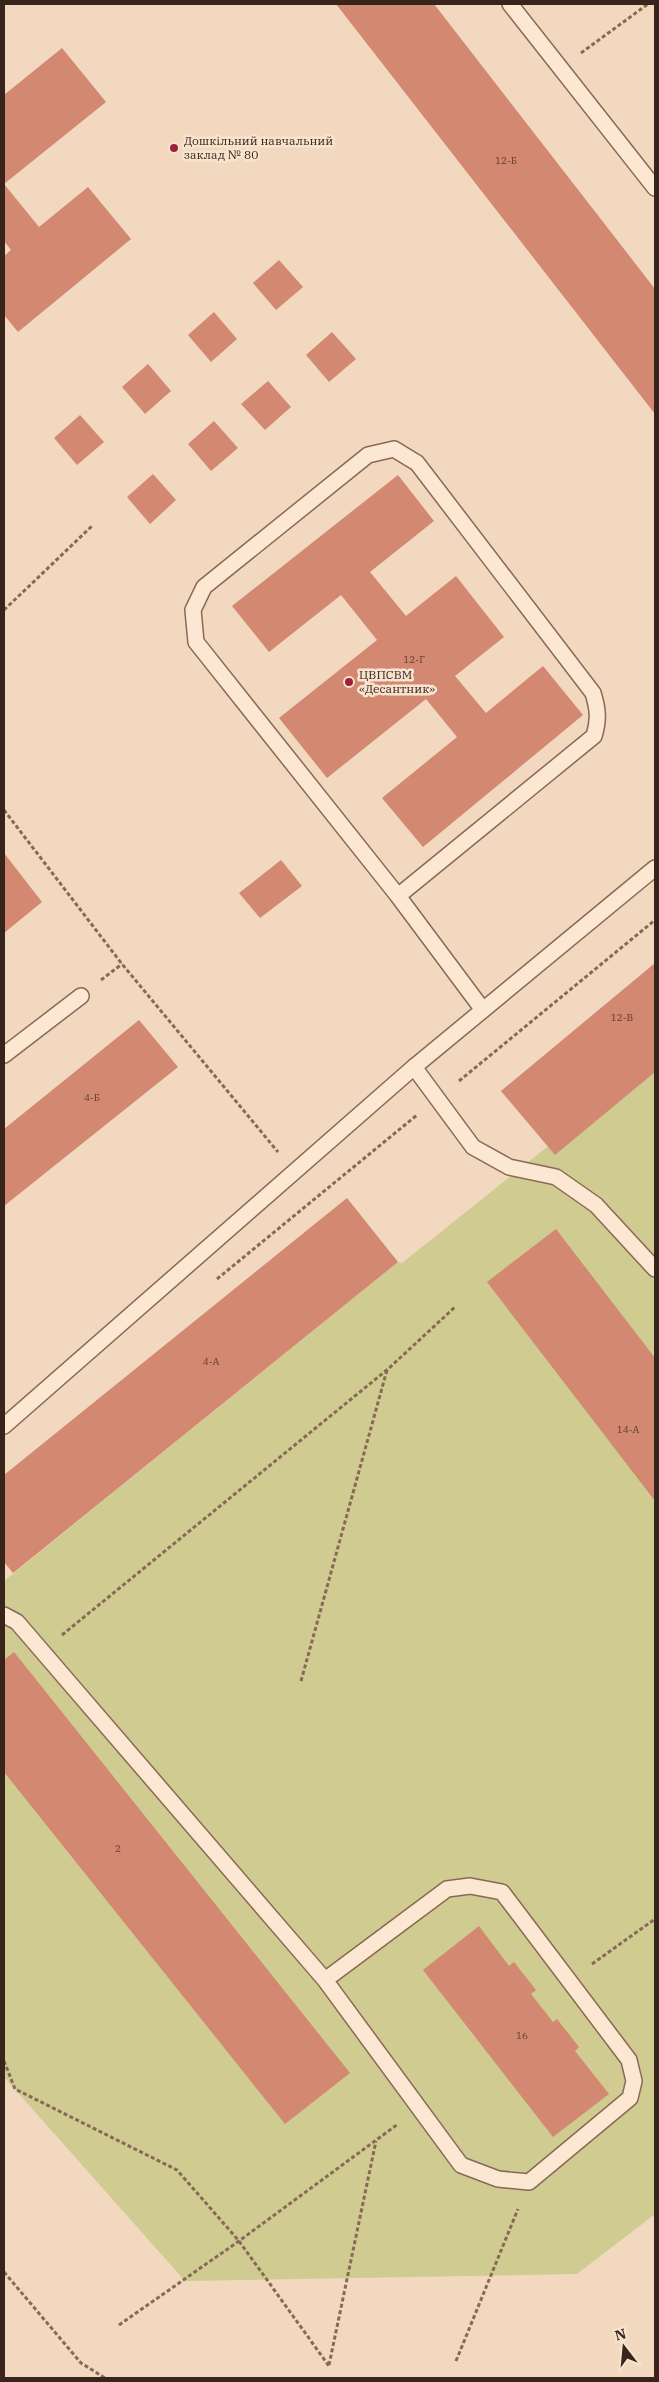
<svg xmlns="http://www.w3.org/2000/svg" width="659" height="2382" font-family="'IBM Plex Serif',serif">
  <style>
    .green { fill: #cfcb91 }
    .building { fill: #d28871 }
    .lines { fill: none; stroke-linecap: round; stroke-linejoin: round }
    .lane-casing { stroke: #8a6856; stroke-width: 18 }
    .path { stroke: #8a6856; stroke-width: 3; stroke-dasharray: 4 2.5; stroke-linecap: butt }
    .lane { stroke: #fbe7d2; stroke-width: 15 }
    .poi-dot { fill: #9d2139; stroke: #f8e4ce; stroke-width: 2 }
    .labels { text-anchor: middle; stroke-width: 5; stroke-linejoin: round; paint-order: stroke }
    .number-label { font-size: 10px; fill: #5e3d30 }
    .poi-label { font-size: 12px; fill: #38241b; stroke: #f8e4ce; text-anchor: start }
  </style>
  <rect width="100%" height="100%" fill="#f1d8be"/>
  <path class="green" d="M655,1061V2214L577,2274L185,2281L4,2077V1581L398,1262L402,1263Z"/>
  <g class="building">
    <path d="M336,4H434L600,218L655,289V414Z"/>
    <path d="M62,48L106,102L4,184L39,227L88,187L131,239L18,332L4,315V256L11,250L4,241V95Z"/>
    <path d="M279,260L303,287L276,310L253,283Z"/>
    <path d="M214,312L237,339L211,362L188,335Z"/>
    <path d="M332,332L356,359L329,382L306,355Z"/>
    <path d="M148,364L171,391L145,414L122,387Z"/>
    <path d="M268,381L291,407L265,430L241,404Z"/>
    <path d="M80,415L104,442L77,465L54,438Z"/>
    <path d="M214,421L238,448L211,471L188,444Z"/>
    <path d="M153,474L176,500L150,524L127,497Z"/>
    <path d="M398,475L434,521L370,572L406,616L456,576L504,637L455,676L486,713L543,666L583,715L423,847L382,798L457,737L426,699L327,778L279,718L377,640L341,595L269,652L232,606Z"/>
    <path d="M4,853L42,902L4,933Z"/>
    <path d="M281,860L302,886L260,918L239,893Z"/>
    <path d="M655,963V1072L555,1155L501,1091Z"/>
    <path d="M139,1020L178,1067L4,1206V1129Z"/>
    <path d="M347,1198L398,1262L13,1573L4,1562V1475Z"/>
    <path d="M556,1229L655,1358V1501L487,1282Z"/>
    <path d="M14,1652L350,2073L285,2124L4,1772V1660Z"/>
    <path d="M479,1926L509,1966L514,1962L536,1990L531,1994L553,2022L557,2019L579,2047L575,2051L609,2094L553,2137L423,1970Z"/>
  </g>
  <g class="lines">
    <g class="lane-casing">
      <g id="lane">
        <path d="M510,4L655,188"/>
        <path d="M398,896L594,736C599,720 598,709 593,693L417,463L394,449L368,455L204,587L193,610L196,642L398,896L483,1010"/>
        <path d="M4,1055L81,996"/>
        <path d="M414,1067L473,1147L509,1167L556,1177L596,1205L655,1269"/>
        <path d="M4,1426L414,1067L655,868"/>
        <path d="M4,1615L17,1622L325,1980L461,2165L498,2179L529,2182L630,2098L634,2081L629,2060L502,1892L470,1886L447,1889L325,1980"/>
      </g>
    </g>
    <g class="path">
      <path d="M581,53L648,4"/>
      <path d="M4,610L92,526"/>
      <path d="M4,810L122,964L278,1152"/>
      <path d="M101,980L122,964"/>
      <path d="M459,1081L655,920"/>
      <path d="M217,1279L417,1115"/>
      <path d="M62,1635L388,1369L455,1307"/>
      <path d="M301,1681L387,1370"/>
      <path d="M592,1964L655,1919"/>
      <path d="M4,2061L15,2089L177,2170L239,2241L329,2366"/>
      <path d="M4,2272L81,2363L105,2378"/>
      <path d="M119,2325L239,2241L398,2124"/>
      <path d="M456,2361L518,2209"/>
      <path d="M329,2365L376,2141"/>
    </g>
    <use href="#lane" class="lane"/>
  </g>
  <g class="poi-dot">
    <circle cx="174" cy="148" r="5"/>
    <circle cx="349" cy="682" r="5"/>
  </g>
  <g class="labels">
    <g class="number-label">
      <text x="506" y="164">12-Б</text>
      <text x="414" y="663">12-Г</text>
      <text x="622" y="1021">12-В</text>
      <text x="92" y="1101">4-Б</text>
      <text x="211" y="1365">4-А</text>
      <text x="628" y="1433">14-А</text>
      <text x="118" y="1852">2</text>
      <text x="522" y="2039">16</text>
    </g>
    <g class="poi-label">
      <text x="184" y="145">Дошкільний навчальний<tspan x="184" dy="14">заклад № 80</tspan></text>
      <text x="359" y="679">ЦВПСВМ<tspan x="359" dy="14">«Десантник»</tspan></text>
    </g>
  </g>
  <rect width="659" height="2382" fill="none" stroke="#38241b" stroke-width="10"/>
  <g transform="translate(624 2347) rotate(344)" stroke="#f8e4ce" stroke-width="4" paint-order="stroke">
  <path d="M0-4L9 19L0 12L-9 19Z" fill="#38241b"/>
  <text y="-8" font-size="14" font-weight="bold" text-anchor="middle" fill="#38241b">N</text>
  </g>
</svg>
